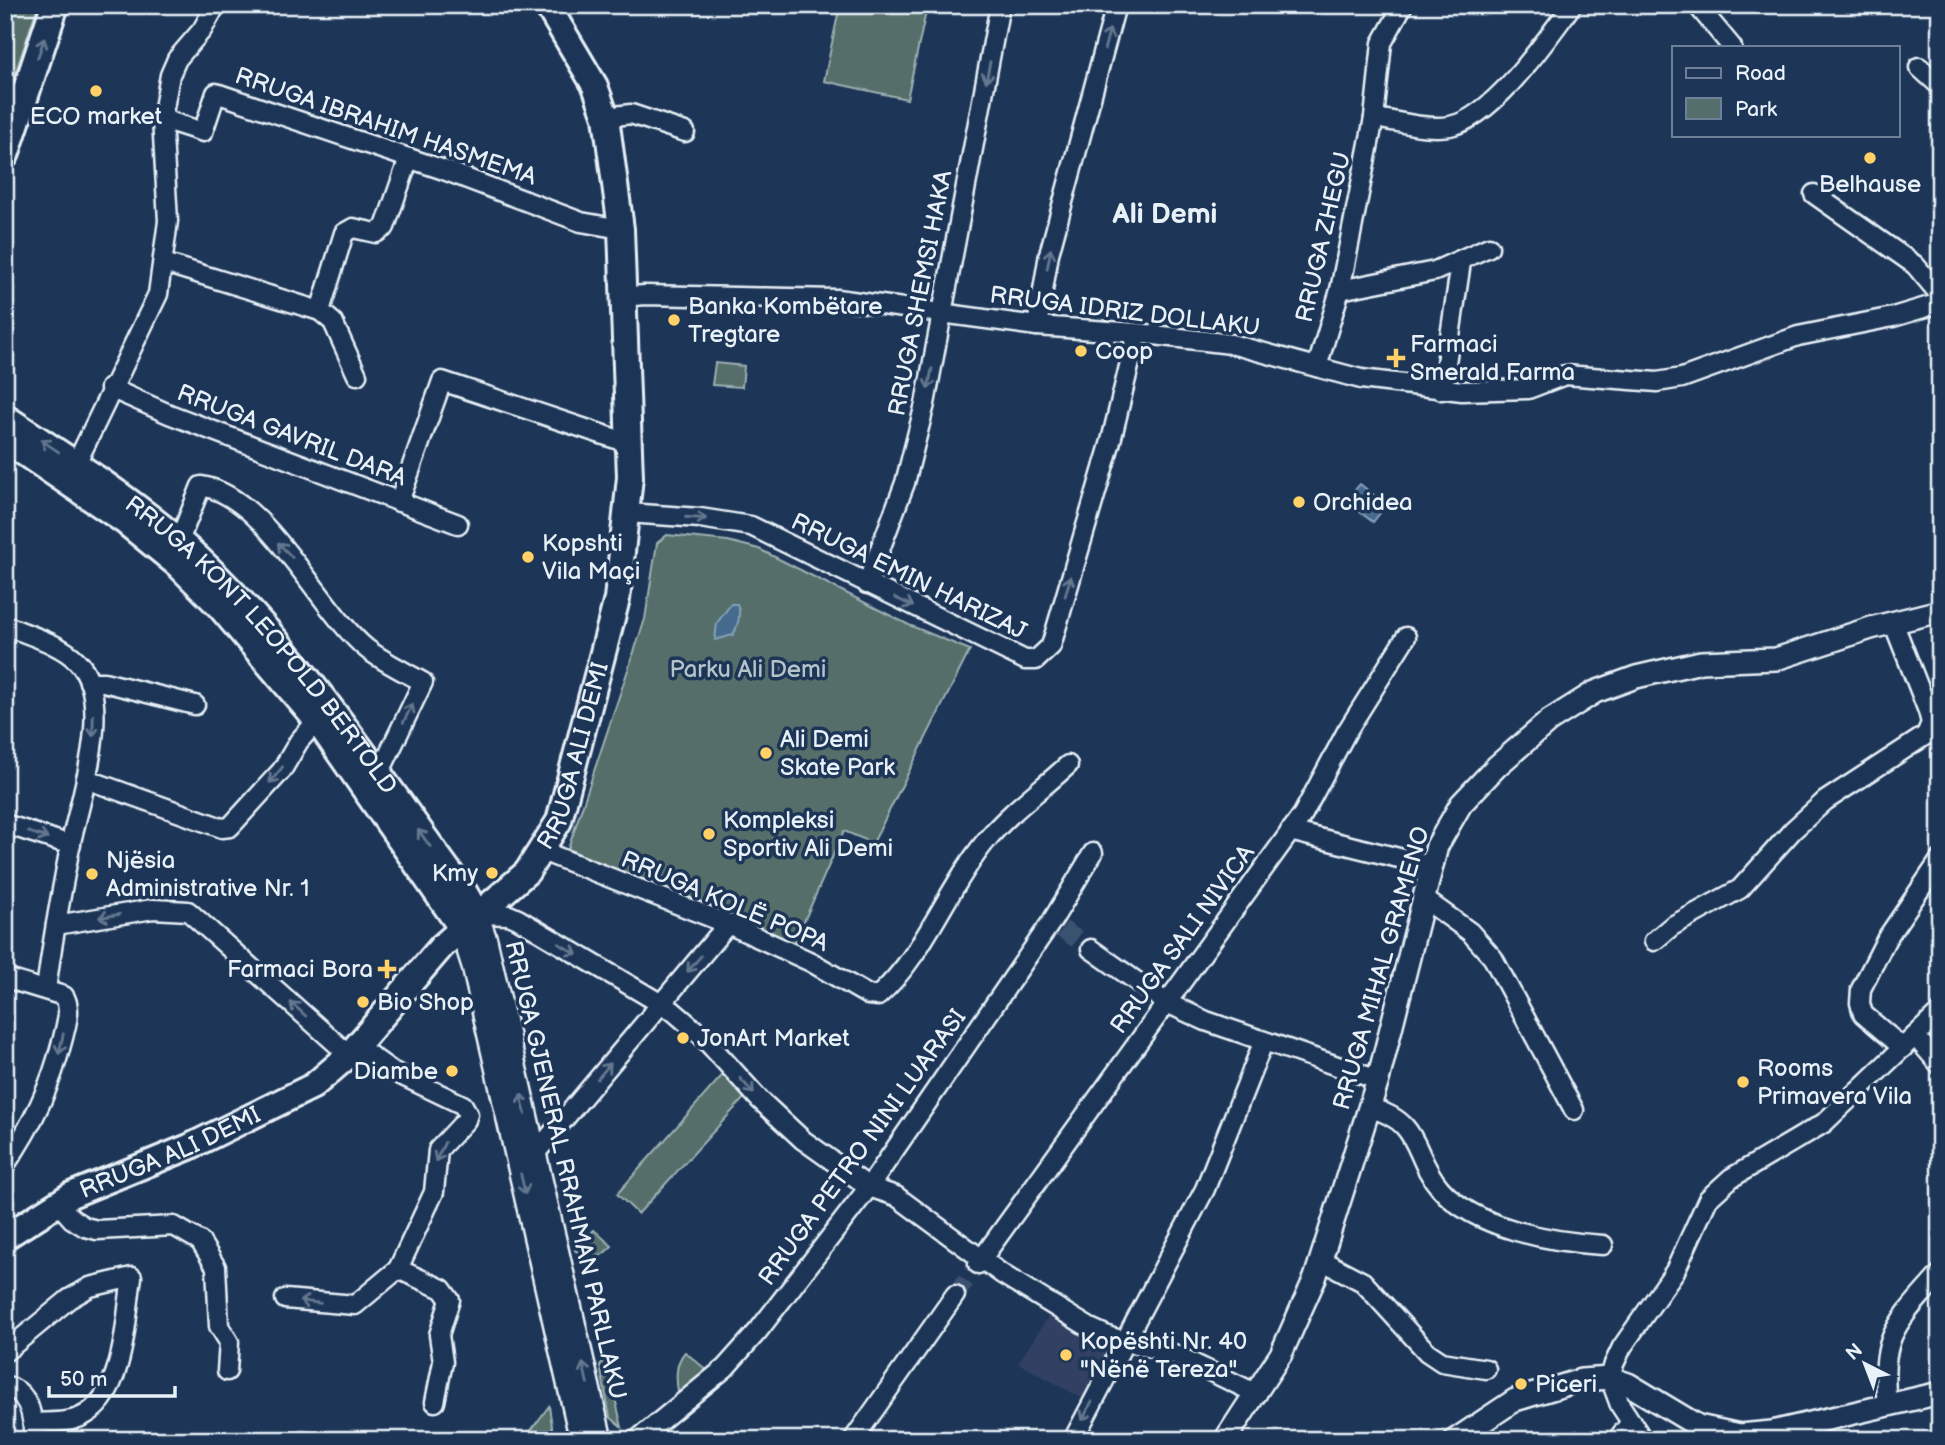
<svg xmlns="http://www.w3.org/2000/svg" width="1945" height="1445" font-family="'Balsamiq Sans',sans-serif">
  <style>
    .built { fill: #304163 }
    .green { fill: #546e6b; stroke: #9eb0b2; stroke-width: 2 }
    .water { fill: #456b8d; stroke: #86a1b8; stroke-width: 2 }
    .lines { fill: none; stroke-linecap: round; stroke-linejoin: round }
    .minor-tunnel { stroke: #3b516f; stroke-width: 18; stroke-dasharray: 18 9; stroke-linecap: butt }
    .minor-casing { stroke: #e8f1f8; stroke-width: 23 }
    .tertiary-casing { stroke: #e8f1f8; stroke-width: 26 }
    .secondary-casing { stroke: #e8f1f8; stroke-width: 30 }
    .primary-casing { stroke: #e8f1f8; stroke-width: 32 }
    .minor { stroke: #1d3557; stroke-width: 18 }
    .tertiary { stroke: #1d3557; stroke-width: 21 }
    .secondary { stroke: #1d3557; stroke-width: 24 }
    .primary { stroke: #1d3557; stroke-width: 26 }
    .oneway { stroke: #64778f }
    .poi-dot { fill: #ffd166; stroke: #1d3557; stroke-width: 2.5 }
    .labels { text-anchor: middle; stroke-width: 7; stroke-linejoin: round; paint-order: stroke }
    .poi-label { font-size: 24px; fill: #e8f1f8; stroke: #1d3557; text-anchor: start }
    .street-label { font-size: 24px; fill: #e8f1f8; stroke: #1d3557 }
    .park-label { font-size: 24px; fill: #b4c3c7; stroke: #1d3557 }
    .quarter-label { font-size: 28px; font-weight: bold; fill: #e8f1f8; stroke: #1d3557 }
  </style>
  <rect width="100%" height="100%" fill="#1d3557"/>
  <filter id="ink" filterUnits="userSpaceOnUse"><feTurbulence type="fractalNoise" baseFrequency=".0143" numOctaves="2"/><feDisplacementMap in="SourceGraphic" scale="14" xChannelSelector="R" yChannelSelector="G"/><feConvolveMatrix kernelMatrix="1 2 1 2 8 2 1 2 1" color-interpolation-filters="sRGB"/></filter>
  <g filter="url(#ink)">
    <path class="built" d="M1049,1315L1115,1346L1087,1401L1018,1363Z"/>
    <g class="green">
      <path d="M6,5H38L5,104V7Z"/>
      <path d="M840,5L927,7L907,99L824,81Z"/>
      <path d="M715,363L744,366L742,387L712,385Z"/>
      <path d="M667,535L728,541L759,549L909,625L970,650L873,843L844,831L794,944L568,849L645,619L657,543Z"/>
      <path d="M726,1071L746,1096L638,1214L617,1194Z"/>
      <path d="M594,1230L612,1246C600,1258 588,1266 575,1250Z"/>
      <path d="M685,1352L709,1372L679,1397C676,1382 674,1364 685,1352Z"/>
      <path d="M605,1357L622,1427L610,1417L600,1366Z"/>
      <path d="M549,1406L554,1440H524Z"/>
    </g>
    <g class="water">
      <path d="M1360,484L1383,502L1384,508L1373,522L1348,503L1347,499Z"/>
      <path d="M731,604H737C742,614 738,625 733,635L715,640L717,623Z"/>
    </g>
    <g class="lines">
      <g class="minor-tunnel">
        <path d="M1062,929L1091,949"/>
        <path d="M955,1295L978,1264"/>
      </g>
      <g class="minor-casing">
        <g id="minor">
          <path d="M1697,5L1732,47"/>
          <path d="M1919,67L1940,86"/>
          <path d="M606,117L631,114L685,132"/>
          <path d="M1374,118C1398,121 1426,130 1450,126C1493,118 1547,39 1572,5"/>
          <path d="M162,119L203,132L216,93L444,170L581,222L621,229"/>
          <path d="M1814,194L1915,265L1940,295"/>
          <path d="M164,263L320,311L333,322L357,375"/>
          <path d="M1340,290L1435,271L1489,247"/>
          <path d="M622,297L645,295L837,299L1037,326L1137,333L1231,344L1361,379L1462,391L1528,389L1565,375L1657,382L1682,378L1798,336L1893,317L1940,303"/>
          <path d="M320,311L344,233L353,228L376,233L385,227L409,158"/>
          <path d="M1037,326L1049,254L1116,5"/>
          <path d="M1317,367L1340,290L1374,118L1382,43L1403,5"/>
          <path d="M110,388L169,414L458,524"/>
          <path d="M1442,390L1461,262"/>
          <path d="M76,464L158,294L168,221L162,119L170,75L177,59L202,30L216,5"/>
          <path d="M399,502L442,381L628,443"/>
          <path d="M627,513L700,518L751,526L1025,660H1036L1051,646L1111,441L1137,333"/>
          <path d="M179,541L201,486C266,495 320,611 367,649C384,662 405,672 423,682L379,774"/>
          <path d="M867,584L905,483L925,404L1000,5"/>
          <path d="M5,625C27,635 60,643 77,661C116,700 79,801 70,847C61,894 52,942 46,990"/>
          <path d="M89,682H104L195,705"/>
          <path d="M86,779L222,828L230,827L282,770L299,741L317,721"/>
          <path d="M5,824L71,845"/>
          <path d="M1290,831L1431,866"/>
          <path d="M542,851L728,924L811,962L868,995L878,996C925,954 946,890 985,842C1008,813 1041,790 1068,765"/>
          <path d="M1423,898L1470,932L1493,958L1574,1110"/>
          <path d="M477,914L509,915L518,919L673,1011L701,1035L760,1100L803,1140L869,1187L896,1196L1002,1274L1090,1328L1110,1337L1174,1354L1257,1394"/>
          <path d="M56,925L153,909L188,911L349,1055"/>
          <path d="M1654,941L1672,926L1740,889L1793,830L1825,801L1926,735L1931,723L1928,711L1893,622"/>
          <path d="M1091,949L1167,1003L1206,1021L1378,1080"/>
          <path d="M5,978L64,996C72,1008 66,1025 63,1038C51,1086 33,1124 5,1165"/>
          <path d="M1915,1036L1940,1065"/>
          <path d="M1903,1048L1863,1014L1860,1003L1861,989L1887,938L1940,860"/>
          <path d="M1370,1108C1423,1122 1411,1154 1440,1188C1475,1229 1553,1242 1603,1245"/>
          <path d="M534,1155L728,924"/>
          <path d="M57,1202L72,1219L85,1227L97,1230L174,1226L200,1241L216,1267L219,1326L229,1342L227,1371"/>
          <path d="M1321,1260L1363,1282L1427,1352L1442,1362L1486,1369"/>
          <path d="M978,1264L1303,814L1347,731L1406,637"/>
          <path d="M398,1269L442,1289L450,1300L439,1335L443,1362L435,1402"/>
          <path d="M285,1299L355,1305L398,1269L434,1192L438,1150L466,1120L468,1114L463,1105L392,1071L357,1046"/>
          <path d="M5,1352L69,1299L90,1287L132,1277C125,1321 125,1407 72,1420C60,1423 46,1422 33,1423"/>
          <path d="M5,1385C30,1392 34,1417 33,1440"/>
          <path d="M1887,1405C1880,1335 1895,1325 1940,1274"/>
          <path d="M637,1440L725,1368L758,1331L869,1187L1052,921L1093,853"/>
          <path d="M853,1440L955,1295"/>
          <path d="M1073,1440L1205,1189L1263,1043"/>
          <path d="M1617,1440L1631,1422"/>
          <path d="M1643,1440L1620,1405L1610,1378L1614,1364L1622,1347L1675,1271L1708,1199L1731,1178L1824,1123L1940,1012"/>
        </g>
      </g>
      <g class="tertiary-casing">
        <g id="tertiary">
          <path d="M477,914L486,940L601,1440"/>
          <path d="M461,928L473,966L581,1440"/>
          <path d="M1225,1440L1281,1354L1315,1278L1378,1080L1437,846L1461,804L1497,766L1549,721L1595,692L1636,677L1701,662L1776,659L1871,628L1940,611"/>
          <path d="M1455,1440L1515,1400L1581,1380L1610,1378L1628,1384L1698,1426L1740,1435L1772,1432L1940,1393"/>
        </g>
      </g>
      <g class="secondary-casing">
        <g id="secondary">
          <path id="s1" d="M5,417C64,456 124,494 178,540C292,639 376,772 465,893L477,914"/>
          <path d="M5,440L124,521L178,565L220,607L317,721L461,928"/>
          <path id="s2" d="M5,1237L71,1195L189,1147L313,1086L349,1055L442,946L527,872L559,821L617,599L630,477L621,229L606,117L595,86L547,5"/>
        </g>
      </g>
      <g class="primary-casing">
        <path id="primary" d="M5,155L55,5"/>
      </g>
      <use href="#minor" class="minor"/>
      <use href="#tertiary" class="tertiary"/>
      <use href="#secondary" class="secondary"/>
      <use href="#primary" class="primary"/>
    </g>
    <defs><path id="oneway-shaft" d="M-6 0H5M1.5-3L5.5 0L1.5 3" fill="none" stroke-width="1.6" stroke-linecap="round" stroke-linejoin="round" transform="scale(1.75)"/></defs>
    <g class="oneway">
      <use href="#oneway-shaft" transform="translate(1107 39) rotate(-75)"/>
      <use href="#oneway-shaft" transform="translate(41 48) rotate(-71)"/>
      <use href="#oneway-shaft" transform="translate(988 72) rotate(101)"/>
      <use href="#oneway-shaft" transform="translate(1049 259) rotate(-79)"/>
      <use href="#oneway-shaft" transform="translate(930 379) rotate(101)"/>
      <use href="#oneway-shaft" transform="translate(50 446) rotate(-146)"/>
      <use href="#oneway-shaft" transform="translate(696 518) rotate(4)"/>
      <use href="#oneway-shaft" transform="translate(285 550) rotate(-134)"/>
      <use href="#oneway-shaft" transform="translate(1068 586) rotate(-74)"/>
      <use href="#oneway-shaft" transform="translate(904 602) rotate(26)"/>
      <use href="#oneway-shaft" transform="translate(408 713) rotate(-64)"/>
      <use href="#oneway-shaft" transform="translate(93 726) rotate(91)"/>
      <use href="#oneway-shaft" transform="translate(276 775) rotate(129)"/>
      <use href="#oneway-shaft" transform="translate(38 835) rotate(18)"/>
      <use href="#oneway-shaft" transform="translate(424 838) rotate(-126)"/>
      <use href="#oneway-shaft" transform="translate(109 916) rotate(171)"/>
      <use href="#oneway-shaft" transform="translate(568 949) rotate(31)"/>
      <use href="#oneway-shaft" transform="translate(694 964) rotate(131)"/>
      <use href="#oneway-shaft" transform="translate(298 1009) rotate(-138)"/>
      <use href="#oneway-shaft" transform="translate(61 1044) rotate(103)"/>
      <use href="#oneway-shaft" transform="translate(604 1071) rotate(-50)"/>
      <use href="#oneway-shaft" transform="translate(747 1086) rotate(48)"/>
      <use href="#oneway-shaft" transform="translate(523 1104) rotate(-103)"/>
      <use href="#oneway-shaft" transform="translate(440 1152) rotate(116)"/>
      <use href="#oneway-shaft" transform="translate(523 1184) rotate(77)"/>
      <use href="#oneway-shaft" transform="translate(310 1302) rotate(-173)"/>
      <use href="#oneway-shaft" transform="translate(585 1373) rotate(-103)"/>
      <use href="#oneway-shaft" transform="translate(1087 1411) rotate(117)"/>
    </g>
  </g>
  <g class="poi-dot">
    <circle cx="96" cy="91" r="7"/>
    <circle cx="1870" cy="158" r="7"/>
    <circle cx="674" cy="320" r="7"/>
    <circle cx="1081" cy="351" r="7"/>
    <path d="M1392.5 347.5h7v7h7v7h-7v7h-7v-7h-7v-7h7z"/>
    <circle cx="1299" cy="502" r="7"/>
    <circle cx="528" cy="557" r="7"/>
    <circle cx="766" cy="753" r="7"/>
    <circle cx="709" cy="834" r="7"/>
    <circle cx="492" cy="873" r="7"/>
    <circle cx="92" cy="874" r="7"/>
    <path d="M383.5 958.5h7v7h7v7h-7v7h-7v-7h-7v-7h7z"/>
    <circle cx="363" cy="1002" r="7"/>
    <circle cx="683" cy="1038" r="7"/>
    <circle cx="452" cy="1071" r="7"/>
    <circle cx="1743" cy="1082" r="7"/>
    <circle cx="1066" cy="1355" r="7"/>
    <circle cx="1521" cy="1384" r="7"/>
  </g>
  <g class="labels">
    <g class="poi-label">
      <text x="96" y="124" text-anchor="middle">ECO market</text>
      <text x="1870" y="192" text-anchor="middle">Belhause</text>
      <text x="688" y="314">Banka Kombëtare<tspan x="688" dy="28">Tregtare</tspan></text>
      <text x="1410" y="352">Farmaci<tspan x="1410" dy="28">Smerald Farma</tspan></text>
      <text x="1095" y="359">Coop</text>
      <text x="1313" y="510">Orchidea</text>
      <text x="542" y="551">Kopshti<tspan x="542" dy="28">Vila Maçi</tspan></text>
      <text x="780" y="747">Ali Demi<tspan x="780" dy="28">Skate Park</tspan></text>
      <text x="723" y="828">Kompleksi<tspan x="723" dy="28">Sportiv Ali Demi</tspan></text>
      <text x="106" y="868">Njësia<tspan x="106" dy="28">Administrative Nr. 1</tspan></text>
      <text x="478" y="881" text-anchor="end">Kmy</text>
      <text x="373" y="977" text-anchor="end">Farmaci Bora</text>
      <text x="377" y="1010">Bio Shop</text>
      <text x="697" y="1046">JonArt Market</text>
      <text x="1757" y="1076">Rooms<tspan x="1757" dy="28">Primavera Vila</tspan></text>
      <text x="438" y="1079" text-anchor="end">Diambe</text>
      <text x="1080" y="1349">Kopështi Nr. 40<tspan x="1080" dy="28">"Nënë Tereza"</tspan></text>
      <text x="1535" y="1392">Piceri</text>
    </g>
    <g class="street-label">
      <text transform="translate(386 126) rotate(19)" y="8">RRUGA IBRAHIM HASMEMA</text>
      <text transform="translate(1323 237) rotate(-77)" y="8">RRUGA ZHEGU</text>
      <text transform="translate(920 293) rotate(-79)" y="8">RRUGA SHEMSI HAKA</text>
      <text transform="translate(1125 311) rotate(7)" y="8">RRUGA IDRIZ DOLLAKU</text>
      <text transform="translate(292 435) rotate(21)" y="8">RRUGA GAVRIL DARA</text>
      <text transform="translate(909 576) rotate(26)" y="8">RRUGA EMIN HARIZAJ</text>
      <text dy="8" stroke="none"><textPath href="#s1" startOffset="346">RRUGA KONT LEOPOLD BERTOLD</textPath></text>
      <text dy="8" stroke="none"><textPath href="#s2" startOffset="774">RRUGA ALI DEMI</textPath></text>
      <text transform="translate(725 901) rotate(23)" y="8">RRUGA KOLË POPA</text>
      <text transform="translate(1182 939) rotate(-54)" y="8">RRUGA SALI NIVICA</text>
      <text transform="translate(1381 968) rotate(-74)" y="8">RRUGA MIHAL GRAMENO</text>
      <text transform="translate(862 1147) rotate(-54)" y="8">RRUGA PETRO NINI LUARASI</text>
      <text dy="8" stroke="none"><textPath href="#s2" startOffset="186">RRUGA ALI DEMI</textPath></text>
      <text transform="translate(566 1170) rotate(77)" y="8">RRUGA GJENERAL RRAHMAN PARLLAKU</text>
    </g>
    <g class="park-label">
      <text x="748" y="677">Parku Ali Demi</text>
    </g>
    <g class="quarter-label">
      <text x="1165" y="223">Ali Demi</text>
    </g>
  </g>
  <rect width="1945" height="1445" fill="none" stroke="#1d3557" stroke-width="28"/>
  <rect x="14" y="14" width="1917" height="1417" fill="none" stroke="#e8f1f8" stroke-width="2.5" filter="url(#ink)"/>
  <rect x="1672" y="46" width="228" height="91" fill="#1d3557" stroke="#6e8097" stroke-width="2"/>
  <rect x="1686" y="68" width="35" height="10" fill="#1d3557" stroke="#6e8097" stroke-width="2"/>
  <text x="1735" y="80" font-size="21" fill="#e8f1f8">Road</text>
  <rect x="1686" y="98" width="35" height="21" fill="#546e6b" stroke="#6e8097" stroke-width="2"/>
  <text x="1735" y="116" font-size="21" fill="#e8f1f8">Park</text>
  <g transform="translate(1865 1364) rotate(318)" stroke="#1d3557" stroke-width="5" paint-order="stroke">
  <path d="M0-5L12 26L0 18L-12 26Z" fill="#e8f1f8"/>
  <text y="-10" font-size="19" font-weight="bold" text-anchor="middle" fill="#e8f1f8">N</text>
  </g>
  <path d="M49 1386v10h126v-10" fill="none" stroke="#e8f1f8" stroke-width="3.5"/>
  <text x="60" y="1386" font-size="21" fill="#e8f1f8" stroke="#1d3557" stroke-width="5" paint-order="stroke">50 m</text>
</svg>
